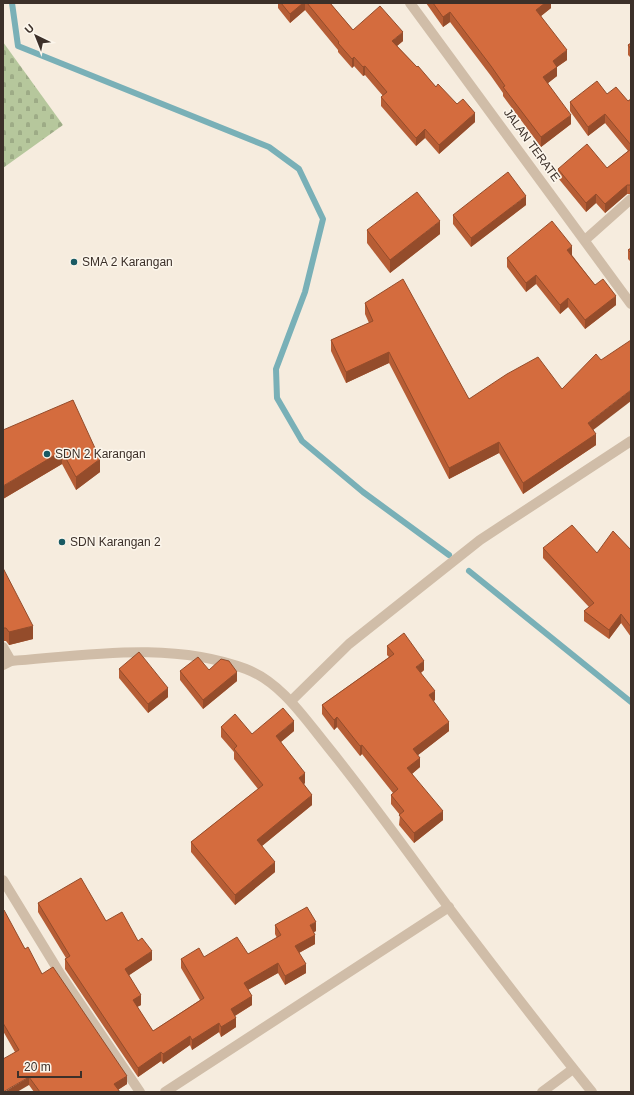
<svg xmlns="http://www.w3.org/2000/svg" width="634" height="1095" font-family="Arial,sans-serif">
  <style>
    .cemetery { fill: url(#cemetery-stones) }
    .lines { fill: none; stroke-linecap: round; stroke-linejoin: round }
    .stream { stroke: #79b0b7; stroke-width: 6 }
    .street { stroke: #d0bda8; stroke-width: 10 }
    .wall { fill: #b65d35 }
    .shaded-wall { fill: #944c2b }
    .building { fill: #d46c3e; stroke: #944c2b }
    .poi-dot { fill: #195a63; stroke: #fcf6ec; stroke-width: 1.5 }
    .labels { text-anchor: middle; stroke-width: 3; stroke-linejoin: round; paint-order: stroke }
    .street-label { font-size: 12px; fill: #3c3029; stroke: #fcf6ec }
    .poi-label { font-size: 12px; fill: #3c3029; stroke: #fcf6ec; text-anchor: start }
  </style>
  <defs>
    <pattern id="cemetery-stones" width="16" height="16" patternUnits="userSpaceOnUse"><rect width="16" height="16" fill="#b6c79c"/><path d="M2 7V4a2 2 0 0 1 4 0v3zM10 15v-3a2 2 0 0 1 4 0v3z" fill="#9dab86"/></pattern>
  </defs>
  <rect width="100%" height="100%" fill="#f6ecde"/>
  <path class="cemetery" d="M3,42L63,125L3,168Z"/>
  <g class="lines">
    <g class="stream">
      <path d="M12,3L18,46L269,147L299,169L323,219L305,292L276,369L277,398L302,441L363,492L449,555"/>
      <path d="M469,571L631,702"/>
    </g>
    <g class="street">
      <path d="M410,3L631,304"/>
      <path d="M585,240L631,199"/>
      <path d="M3,647L11,661"/>
      <path d="M3,665L11,661C88,655 172,641 246,669C281,682 305,719 328,747C370,799 409,854 449,908C496,970 543,1031 592,1092"/>
      <path d="M291,701L349,644L480,540L631,441"/>
      <path d="M3,880L61,975L140,1092"/>
      <path d="M165,1092L449,907"/>
      <path d="M542,1092L573,1069"/>
    </g>
  </g>
  <g class="wall">
    <path d="M278,3H330L353,30L403,41L397,46L436,87L457,104L475,122L439,154L425,138L416,146L381,106V97L383,96L365,75L363,76L354,66L352,68L338,52V50L305,10L290,23L278,8Z"/>
    <path d="M426,3H551V8L541,16L567,60L557,67V76L548,83L571,124L541,147L503,96V93L491,76L450,22L443,27Z"/>
    <path d="M631,43V58L628,55V45Z"/>
    <path d="M607,94L628,101L631,99V194H627L605,213L596,203L586,212L558,178V169L607,168L628,151L605,123L588,136L570,111V102Z"/>
    <path d="M526,205L471,247L453,224V215Z"/>
    <path d="M367,230L440,234L390,273L367,243Z"/>
    <path d="M631,248V262L628,259V250Z"/>
    <path d="M572,255L595,285L616,305L585,329L568,307L560,314L536,284L526,292L507,267V258Z"/>
    <path d="M365,303L469,399L593,430L596,445L523,494L499,453L449,479L389,363L346,383L331,351V340L369,323L365,314Z"/>
    <path d="M73,400L100,472L76,490L62,464L3,499Z"/>
    <path d="M543,548L597,553L631,550V637L621,623L609,639L584,621V611L589,607L543,558Z"/>
    <path d="M3,568L33,639L9,645L6,641H3Z"/>
    <path d="M387,646L424,670L421,673L435,700L433,701L449,731L418,755L420,767L412,774L443,820L414,843L399,825L400,815L391,804V795L393,793L362,754L360,756L337,727L334,730L322,714V705L389,657L387,655Z"/>
    <path d="M119,669L168,697L148,713L119,678Z"/>
    <path d="M209,670L237,681L203,709L180,680V671Z"/>
    <path d="M221,727L252,734L294,731L281,742L305,783L304,784L312,805L262,846L275,872L235,905L191,852V842L258,789L234,759V752L221,737Z"/>
    <path d="M38,903L106,921L138,941L152,960L129,975L141,1005L137,1007L153,1031L200,1000L181,968V959L248,954L277,938L275,934V925L316,931L314,932L315,944L299,953L306,973L285,985L278,973L248,990L252,1005L235,1016L236,1027L221,1037L219,1032L192,1050L190,1045L163,1064L161,1061L138,1077L65,969V959L66,958L38,912Z"/>
    <path d="M3,911L25,949L42,974L127,1084L118,1090L120,1092H34L29,1085L15,1052L3,1031Z"/>
  </g>
  <g class="shaded-wall">
    <path d="M303,3H305V10L290,23V14Z"/>
    <path d="M545,3H551V8L536,20V10Z"/>
    <path d="M450,12V22L443,27V17Z"/>
    <path d="M403,32V41L392,50V41Z"/>
    <path d="M567,50V60L557,67V76L543,87V77L553,61Z"/>
    <path d="M354,57V66L352,68V59Z"/>
    <path d="M365,66V75L363,76V67Z"/>
    <path d="M475,113V122L439,154V145Z"/>
    <path d="M605,114V123L588,136V127Z"/>
    <path d="M571,115V124L541,147V137Z"/>
    <path d="M425,129V138L416,146V138Z"/>
    <path d="M627,185V194L605,213V204Z"/>
    <path d="M596,194V203L586,212V203Z"/>
    <path d="M526,196V205L471,247V238Z"/>
    <path d="M440,221V234L390,273V260Z"/>
    <path d="M572,246V255L567,259V250Z"/>
    <path d="M536,275V284L526,292V283Z"/>
    <path d="M616,296V305L585,329V320Z"/>
    <path d="M568,298V307L560,314V305Z"/>
    <path d="M389,352V363L346,383V372Z"/>
    <path d="M631,390V401L588,434V423Z"/>
    <path d="M596,434V445L523,494V483Z"/>
    <path d="M499,442V453L449,479V468Z"/>
    <path d="M62,451V464L3,499V486Z"/>
    <path d="M100,459V472L76,490V477Z"/>
    <path d="M621,614V623L609,639V630Z"/>
    <path d="M33,626V639L9,645V632Z"/>
    <path d="M424,661V670L416,676V667Z"/>
    <path d="M237,672V681L203,709V700Z"/>
    <path d="M168,688V697L148,713V704Z"/>
    <path d="M435,691V700L429,705V695Z"/>
    <path d="M337,717V727L334,730V720Z"/>
    <path d="M294,721V731L276,746V736Z"/>
    <path d="M449,722V731L413,759V749Z"/>
    <path d="M362,745V754L360,756V746Z"/>
    <path d="M420,758V767L407,778V768Z"/>
    <path d="M305,773V783L299,788V778Z"/>
    <path d="M312,795V805L257,850V840Z"/>
    <path d="M443,811V820L414,843V833Z"/>
    <path d="M275,862V872L235,905V895Z"/>
    <path d="M316,922V931L310,934V925Z"/>
    <path d="M315,935V944L295,955V946Z"/>
    <path d="M152,951V960L125,978V969Z"/>
    <path d="M278,963V973L244,992V983Z"/>
    <path d="M306,964V973L285,985V976Z"/>
    <path d="M141,995V1005L133,1009V1000Z"/>
    <path d="M252,996V1005L231,1018V1009Z"/>
    <path d="M236,1018V1027L221,1037V1027Z"/>
    <path d="M219,1023V1032L192,1050V1040Z"/>
    <path d="M190,1036V1045L163,1064V1054Z"/>
    <path d="M161,1052V1061L138,1077V1068Z"/>
    <path d="M127,1076V1084L114,1092V1084Z"/>
    <path d="M29,1077V1085L17,1092H4Z"/>
  </g>
  <g class="building">
    <path d="M281,3H303L290,14Z"/>
    <path d="M307,3H330L353,30L380,6L403,32L392,41L417,67L418,66L436,87L438,84L457,104L463,99L475,113L439,145L425,129L416,138L381,97L387,92L365,66L363,67L354,57L352,59L338,43L339,42Z"/>
    <path d="M433,3H545L536,10L567,50L553,61L557,67L543,77L571,115L541,137L503,87L505,86L491,66L450,12L443,17Z"/>
    <path d="M631,43V49L628,45Z"/>
    <path d="M597,81L607,94L616,87L628,101L631,99V145L605,114L588,127L570,102Z"/>
    <path d="M587,144L607,168L631,149V185H627L605,204L596,194L586,203L558,169Z"/>
    <path d="M508,172L526,196L471,238L453,215Z"/>
    <path d="M417,192L440,221L390,260L367,230Z"/>
    <path d="M552,221L572,246L567,250L595,285L603,279L616,296L585,320L568,298L560,305L536,275L526,283L507,258Z"/>
    <path d="M631,248V253L628,250Z"/>
    <path d="M403,279L469,399L507,374L538,357L562,389L596,354L601,360L631,340V390L588,423L596,434L523,483L499,442L449,468L389,352L346,372L331,340L373,321L365,303Z"/>
    <path d="M73,400L100,459L76,477L62,451L3,486V430Z"/>
    <path d="M572,525L597,553L613,531L631,550V627L621,614L609,630L584,611L594,603L543,548Z"/>
    <path d="M3,568L33,626L9,632L6,628H3Z"/>
    <path d="M404,633L424,661L416,667L435,691L429,695L449,722L413,749L420,758L407,768L443,811L414,833L399,815L404,811L391,795L398,789L362,745L360,746L337,717L334,720L322,705L394,654L387,646Z"/>
    <path d="M139,652L168,688L148,704L119,669Z"/>
    <path d="M198,657L209,670L221,659L229,661L237,672L203,700L180,671Z"/>
    <path d="M283,708L294,721L276,736L305,773L299,778L312,795L257,840L275,862L235,895L191,842L263,785L234,749L237,746L221,727L235,714L252,734Z"/>
    <path d="M81,878L106,921L122,912L138,941L142,938L152,951L125,969L141,995L133,1000L153,1031L204,998L181,959L199,948L204,957L237,937L248,954L281,935L275,925L307,907L316,922L310,925L315,935L295,946L306,964L285,976L278,963L244,983L252,996L231,1009L236,1018L221,1027L219,1023L192,1040L190,1036L163,1054L161,1052L138,1068L65,959L70,956L38,903Z"/>
    <path d="M4,910L25,949L28,947L42,974L53,967L127,1076L114,1084L120,1092H40L29,1077L3,1092V1059L19,1050L3,1023V911Z"/>
  </g>
  <g class="poi-dot">
    <circle cx="74" cy="262" r="4"/>
    <circle cx="47" cy="454" r="4"/>
    <circle cx="62" cy="542" r="4"/>
  </g>
  <g class="labels">
    <g class="street-label">
      <text transform="translate(532 145) rotate(54)" y="4">JALAN TERATE</text>
    </g>
    <g class="poi-label">
      <text x="82" y="266">SMA 2 Karangan</text>
      <text x="55" y="458">SDN 2 Karangan</text>
      <text x="70" y="546">SDN Karangan 2</text>
    </g>
  </g>
  <rect width="634" height="1095" fill="none" stroke="#3c3029" stroke-width="8"/>
  <g transform="translate(36 36) rotate(317)" stroke="#fcf6ec" stroke-width="3" paint-order="stroke">
  <path d="M0-3L7 15L0 10L-7 15Z" fill="#3c3029"/>
  <text y="-6" font-size="11" font-weight="bold" text-anchor="middle" fill="#3c3029">U</text>
  </g>
  <path d="M18 1071v6h63v-6" fill="none" stroke="#3c3029" stroke-width="2"/>
  <text x="24" y="1071" font-size="12" fill="#3c3029" stroke="#fcf6ec" stroke-width="3" paint-order="stroke">20 m</text>
</svg>
